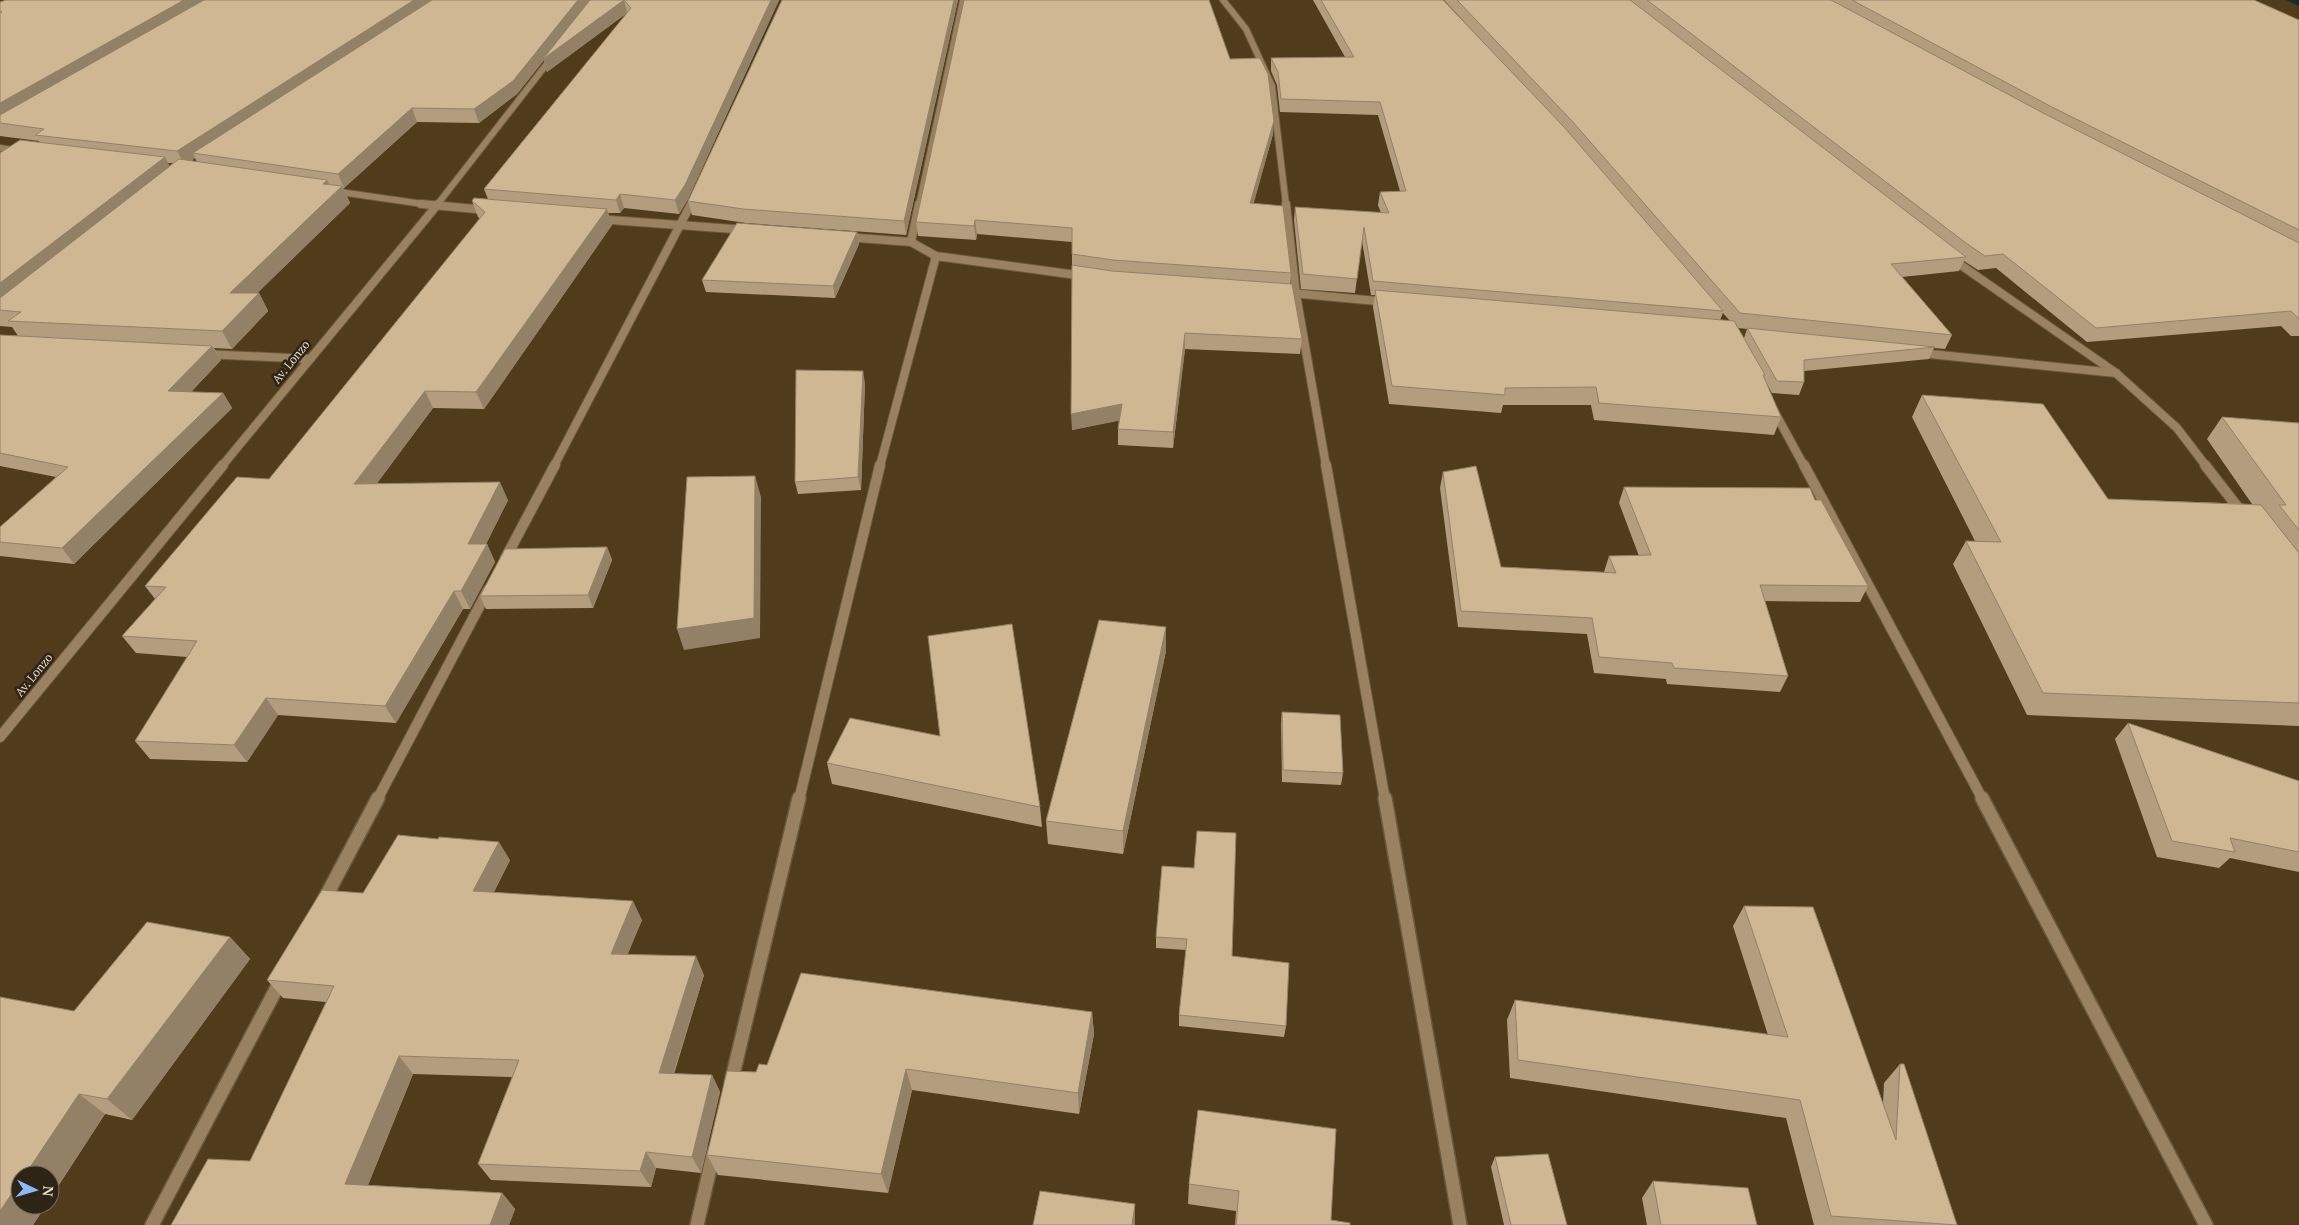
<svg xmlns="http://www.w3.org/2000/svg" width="2299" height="1225" font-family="'PT Serif',serif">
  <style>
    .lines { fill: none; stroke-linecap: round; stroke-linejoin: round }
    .stream { fill: #172c2c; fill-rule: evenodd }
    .minor-far3-casing { stroke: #6a593c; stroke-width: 8 }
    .minor-far2-casing { stroke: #6a593c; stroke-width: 10 }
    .minor-far1-casing { stroke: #6a593c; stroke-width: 12 }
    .minor-casing { stroke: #6a593c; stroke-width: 16 }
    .minor-far3 { stroke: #9a8260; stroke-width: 6 }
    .minor-far2 { stroke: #9a8260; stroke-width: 8 }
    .minor-far1 { stroke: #9a8260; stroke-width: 10 }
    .minor { stroke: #9a8260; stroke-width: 13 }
    .wall { fill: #b39d7e; fill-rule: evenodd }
    .shaded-wall { fill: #928067 }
    .building { fill: #d0b793; stroke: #928067 }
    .labels { text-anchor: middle; stroke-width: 5; stroke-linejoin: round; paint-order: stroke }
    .street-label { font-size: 12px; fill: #e7dac8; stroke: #2e2416 }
  </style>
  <rect width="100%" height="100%" fill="#503b1a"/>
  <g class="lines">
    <path class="stream" d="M2286,0H2299V6Z"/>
    <g class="minor-far3-casing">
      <g id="minor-far3">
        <path d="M1223,0L1246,29L1272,86L1286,205"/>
        <path d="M0,148L19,151"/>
        <path d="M333,191L430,205"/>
        <path d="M437,205L553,56"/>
        <path d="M691,205L695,196"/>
        <path d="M919,205L963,0"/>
      </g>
    </g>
    <g class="minor-far2-casing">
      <g id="minor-far2">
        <path d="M421,204L487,210"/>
        <path d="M1286,204L1296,294L1326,466"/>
        <path d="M597,219L747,230"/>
        <path d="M846,237L911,242L936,256L1084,276"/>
        <path d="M911,242L919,204"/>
        <path d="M1952,259L2116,373L2177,428L2206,466"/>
        <path d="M1280,292L1388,302"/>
        <path d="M1920,353L2116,373"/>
        <path d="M204,354L310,359"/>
        <path d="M1773,409L1804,466"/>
        <path d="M222,466L438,204"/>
        <path d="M554,466L691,204"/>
        <path d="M880,466L936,256"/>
      </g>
    </g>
    <g class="minor-far1-casing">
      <g id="minor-far1">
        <path d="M1326,465L1385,800"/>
        <path d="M1804,465L1983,800"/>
        <path d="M2205,465L2243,514"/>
        <path d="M505,559L555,465"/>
        <path d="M0,737L223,465"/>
        <path d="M377,800L488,590"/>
        <path d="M799,800L880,465"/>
      </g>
    </g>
    <g class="minor-casing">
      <g id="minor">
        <path d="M1385,798L1460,1225"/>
        <path d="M1982,798L2206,1225"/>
        <path d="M323,902L378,798"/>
        <path d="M731,1083L799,798"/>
        <path d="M152,1225L282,978"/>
        <path d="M697,1225L714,1151"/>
      </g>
    </g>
    <use href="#minor-far3" class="minor-far3"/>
    <use href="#minor-far2" class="minor-far2"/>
    <use href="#minor-far1" class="minor-far1"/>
    <use href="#minor" class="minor"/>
  </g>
  <g class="wall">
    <path d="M779,0L688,199L679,214L624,208L620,213H608L612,225L484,409L433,408L377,483L508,500L486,544H487L495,562L470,609H463L396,723L278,715L247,762L150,759L135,741L187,657L136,653L122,636L155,599L145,586L269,479L480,219L478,217L472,201L488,199L484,189L627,13L547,72L544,60L517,94L479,123L417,122L344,188H343L350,203L257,293H259L268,311L232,349L214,348L221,360L191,392L223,393L232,408L74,564L0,556V527L56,477L0,466V335L18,336L12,327L0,326V153L40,143L39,141L0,136V2ZM195,158L197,162L191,161ZM168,163H173L169,166Z"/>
    <path d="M782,0H958L906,235L746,223L692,215L688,201Z"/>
    <path d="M1313,0H1443L1480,39L1444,0H2254L2299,20V336H2291L2281,326L2087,342L1996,268L1978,270L1964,261L1959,271L1902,277L1952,335L1945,349L1934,348L1929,359L1804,371V382L1799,395L1772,393L1767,384L1781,417L1774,435L1594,420L1591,405H1503L1501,413L1389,404L1373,307L1375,295H1371L1362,241L1355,293L1301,289L1294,220L1295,207L1381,213L1378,205L1380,192L1400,191L1378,115L1280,112L1277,85L1271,71V58L1345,57ZM1723,313L1730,321L1720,320ZM1738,328L1747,329L1744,338Z"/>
    <path d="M1230,59L1273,134L1253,204L1291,273L1290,284L1302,339L1300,354L1185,349L1173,448L1118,445V429L1119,420L1072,430V242L977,234L976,240L918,236L916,222Z"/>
    <path d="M857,232L859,244L835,298L706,292L702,280Z"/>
    <path d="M865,383L861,490L798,494L795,482Z"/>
    <path d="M1922,395L2108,499L2252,504L2207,439L2222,417L2299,423V726L2027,715L1953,564L1966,541H1975L1912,417Z"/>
    <path d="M1443,472L1501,567L1604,572L1609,556H1639L1619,503L1624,487L1815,500L1868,586L1860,602L1765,601L1788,676L1780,692L1667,684L1666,679L1594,673L1587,634L1458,627L1440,488Z"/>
    <path d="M607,547L612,560L593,608L486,609L480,596Z"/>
    <path d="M1166,651L1123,854L1048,844L1046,821Z"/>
    <path d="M1282,712L1343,773L1341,785L1282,782L1281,724Z"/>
    <path d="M2128,723L2299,781V872L2230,858L2219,868L2157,857L2115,739Z"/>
    <path d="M940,736L1040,807L1042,827L832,784L827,763Z"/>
    <path d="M510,860L494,892L642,920L627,955L704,975L674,1074L712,1075L720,1092L701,1173L656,1168L651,1187L491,1180L478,1164L512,1077L413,1074L368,1185L502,1193L515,1209L509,1225H171L250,1161L326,1002L283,998L267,980L363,893Z"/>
    <path d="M1162,866L1286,1026L1284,1037L1179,1026V1015L1186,950L1156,948V937Z"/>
    <path d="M1744,906L1883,1103L1884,1083L1900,1064L1957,1225H1814L1786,1118L1510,1078L1507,1020L1515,1000L1768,1035L1733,926Z"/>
    <path d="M230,937L250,959L132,1120L105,1114L33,1225L74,1011Z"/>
    <path d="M1092,1012L1094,1034L1079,1114L912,1090L888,1193L718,1175L707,1155L756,1072L767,1065Z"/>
    <path d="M1198,1110L1331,1220L1350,1225H1235L1236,1211L1188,1204L1189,1184Z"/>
    <path d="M1495,1157L1567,1225H1504L1491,1167Z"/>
    <path d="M1653,1181L1757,1225H1647L1642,1198Z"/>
  </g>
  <g class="shaded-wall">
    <path d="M184,0H211L0,121V103Z"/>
    <path d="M414,0H437L193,153L195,158L185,165L177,151Z"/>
    <path d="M578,0H624L627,13L547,72L544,60L517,94L479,123L474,109Z"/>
    <path d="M771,0H779L688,199L679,214L675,200Z"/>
    <path d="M954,0H958L906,235L904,221Z"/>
    <path d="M412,108L417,122L344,188L338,174Z"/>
    <path d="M1274,121L1273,134L1250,217V203Z"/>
    <path d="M165,157L174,174L0,309V283Z"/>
    <path d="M327,180L334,195L342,186L350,203L240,310L230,293L323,184Z"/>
    <path d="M620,194L624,208L620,213L616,200Z"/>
    <path d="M607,209L612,225L484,409L476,392Z"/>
    <path d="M975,220L977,234L976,240L974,226Z"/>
    <path d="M857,232L859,244L835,298L833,286Z"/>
    <path d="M259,293L268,311L232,349L222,331Z"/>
    <path d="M1185,333V349L1173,448V432Z"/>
    <path d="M212,346L221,360L178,406L168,391Z"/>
    <path d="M863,371L865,383L861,490L858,477Z"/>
    <path d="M425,391L433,408L364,501L354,484Z"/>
    <path d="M223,393L232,408L74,564L62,548Z"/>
    <path d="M1122,404L1123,420L1072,430L1071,414Z"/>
    <path d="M755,476L761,497L760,638L684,650L677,629Z"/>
    <path d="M500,482L508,500L477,562L468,544Z"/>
    <path d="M487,544L495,562L470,609L461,591Z"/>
    <path d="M607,547L612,560L593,608L588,595Z"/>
    <path d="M454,591L463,609L396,723L385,706Z"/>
    <path d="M1166,627V651L1123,854V831Z"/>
    <path d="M266,698L278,715L247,762L234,745Z"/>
    <path d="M499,842L510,860L485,909L473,891Z"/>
    <path d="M633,901L642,920L620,973L611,954Z"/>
    <path d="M230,937L250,959L132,1120L107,1099Z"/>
    <path d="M696,956L704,975L668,1090L659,1073Z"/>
    <path d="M1092,1012L1094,1034L1079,1114L1078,1093Z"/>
    <path d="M399,1056L413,1074L362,1200L345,1184Z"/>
    <path d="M906,1069L912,1090L888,1193L881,1174Z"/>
    <path d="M712,1075L720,1092L701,1173L692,1157Z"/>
    <path d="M79,1094L105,1114L50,1198V1175H25Z"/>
    <path d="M646,1152L656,1168L651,1187L640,1171Z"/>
    <path d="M20,1182V1205H46L33,1225H0V1211Z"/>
    <path d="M502,1193L515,1209L509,1225H490Z"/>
    <path d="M1135,1204V1225H1132Z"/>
  </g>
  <g class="building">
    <path d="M6,0H184L0,103V13L2,12L0,11V2Z"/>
    <path d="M204,0H414L177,151L35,135L44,129L0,123V115Z"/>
    <path d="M432,0H578L513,81L474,109L412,108L338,174L193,153Z"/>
    <path d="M590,0H771L685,185L675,200L620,194L616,200L484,189L631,8L624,0L543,59Z"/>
    <path d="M782,0H954L904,221L743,209L688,201Z"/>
    <path d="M964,0H1209L1230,59L1260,58L1268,74L1274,121L1250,203L1283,206L1291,273L1113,260L1072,254V228L975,220L974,226L916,222Z"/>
    <path d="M1321,0H1443L1564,127L1723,311L1373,281L1364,227L1357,279L1303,274L1295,207L1389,213L1380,192L1406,191L1380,102L1281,99L1278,72L1271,58L1354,57Z"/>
    <path d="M1457,0H1630L1966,257L1891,264L1952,335L1740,313L1572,121Z"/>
    <path d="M1647,0H1831L2045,114L2299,243V319L2291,311L2096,328L2003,254L1985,256L1966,243Z"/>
    <path d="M1852,0H2254L2299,20V230L2050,106Z"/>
    <path d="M20,140L165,157L0,283V153Z"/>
    <path d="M179,159L327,180L323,184L342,186L230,293H259L222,331L8,321L21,312L0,310V298Z"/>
    <path d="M474,198L607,209L476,392L425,391L354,484L500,482L468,544H487L461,591H454L385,706L266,698L234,745L135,741L197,641L122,636L166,587L145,586L237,477L269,479L485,212L472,201Z"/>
    <path d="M737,223L857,232L833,286L702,280Z"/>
    <path d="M1072,265L1112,271L1292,284L1302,339L1185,333L1173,432L1118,429L1122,404L1071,414Z"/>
    <path d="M1375,290L1734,321L1765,375H1763L1781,417L1599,403L1596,387L1505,388V395L1392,386Z"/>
    <path d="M1747,328L1935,347L1804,360V382L1777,381Z"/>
    <path d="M0,335L212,346L168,391L223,393L62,548L0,542V527L68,467L0,453Z"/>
    <path d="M796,370L863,371L858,477L795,482Z"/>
    <path d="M1922,395L2043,404L2108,499L2261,505L2299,553V703L2043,693L1966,541L2001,542Z"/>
    <path d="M2222,417L2299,423V530L2279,505H2286Z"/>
    <path d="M1476,466L1501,567L1616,573L1609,556L1651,555L1624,487L1810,488L1815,500H1821L1868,586L1760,585L1788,676L1674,668L1672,663L1599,657L1592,618L1461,611L1443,472Z"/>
    <path d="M755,476L754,618L677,629L687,477Z"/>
    <path d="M607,547L588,595L480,596L505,549Z"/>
    <path d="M1099,620L1166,627L1123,831L1046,821Z"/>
    <path d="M1012,624L1040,807L827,763L850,718L940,736L928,636Z"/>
    <path d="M1282,712L1340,715L1343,773L1283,770Z"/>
    <path d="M2128,723L2299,781V852L2230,838L2235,852L2172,841Z"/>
    <path d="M1197,831L1236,833L1232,956L1289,963L1286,1026L1179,1015L1187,939L1156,937L1162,866L1194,868Z"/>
    <path d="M398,835L438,839L439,837L499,842L473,891L633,901L611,954L696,956L659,1073L712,1075L692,1157L646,1152L640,1171L478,1164L519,1060L399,1056L345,1184L502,1193L490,1225H171L208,1159L250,1161L334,986L267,980L322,890L363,893Z"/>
    <path d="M1744,906L1813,907L1896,1140L1900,1064H1904L1957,1225L1831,1216L1800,1100L1518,1060L1515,1000L1788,1037Z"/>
    <path d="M147,922L230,937L107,1099L79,1094L25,1175H20V1182L0,1211V997L74,1011Z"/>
    <path d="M801,973L1092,1012L1078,1093L906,1069L881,1174L707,1155L727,1071L756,1072L759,1064L767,1065Z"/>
    <path d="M1198,1110L1336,1129L1331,1220L1350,1223V1225H1236L1239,1191L1189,1184Z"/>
    <path d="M1548,1154L1567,1225H1511L1495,1157Z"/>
    <path d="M1653,1181L1748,1188L1757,1225H1661Z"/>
    <path d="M1040,1191L1135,1204L1132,1225H1033Z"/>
  </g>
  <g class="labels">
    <g class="street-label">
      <text transform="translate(291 362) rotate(-51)" y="4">Av. Lonzo</text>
      <text transform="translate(34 675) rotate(-51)" y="4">Av. Lonzo</text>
    </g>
  </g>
  <g transform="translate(35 1190) rotate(95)"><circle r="24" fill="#2e2416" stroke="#786d5d"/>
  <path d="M0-4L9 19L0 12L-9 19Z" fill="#8abafc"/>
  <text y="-8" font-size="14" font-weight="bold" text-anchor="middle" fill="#e7dac8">N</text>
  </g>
</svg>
